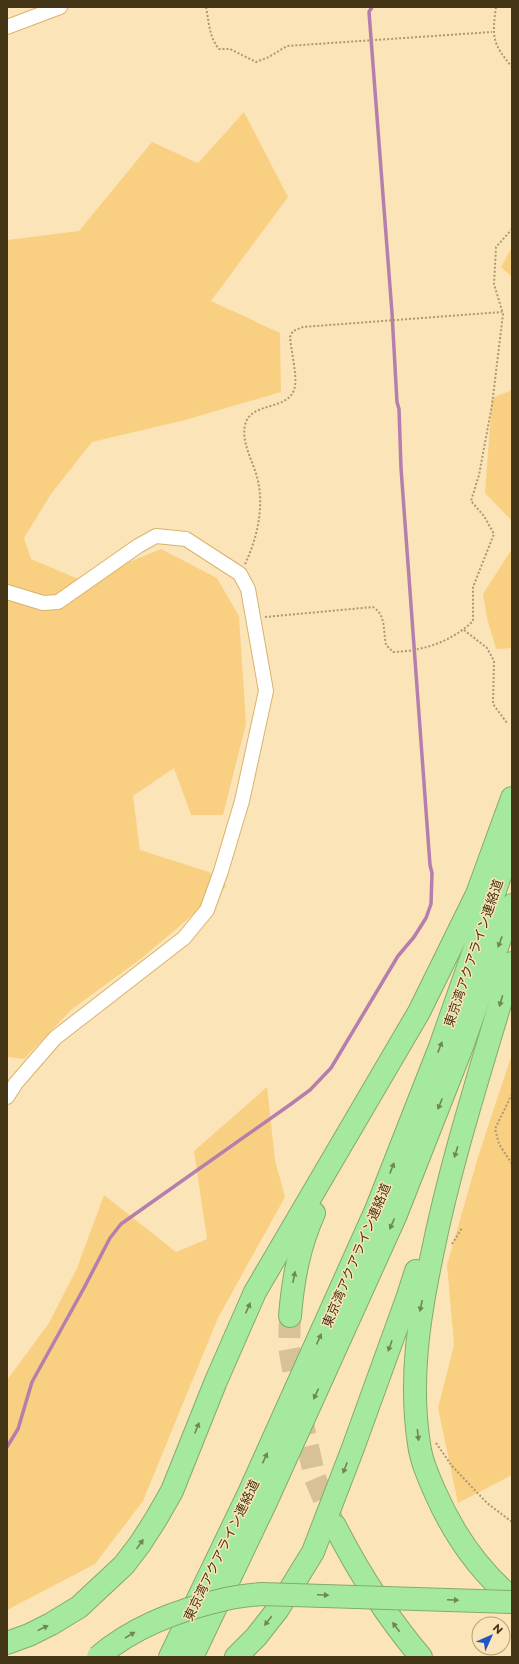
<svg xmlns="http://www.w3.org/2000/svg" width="519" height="1664" font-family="Montserrat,'Noto Sans JP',sans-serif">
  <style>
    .green { fill: #f9d081 }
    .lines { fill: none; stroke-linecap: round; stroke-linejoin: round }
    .stream { stroke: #b47ead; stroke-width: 3.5 }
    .highway-tunnel { stroke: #d7c199; stroke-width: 22; stroke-dasharray: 22 11; stroke-linecap: butt }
    .street-casing { stroke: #d9b36a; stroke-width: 16 }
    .highway-casing { stroke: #83aa6f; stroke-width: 24 }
    .path { stroke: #ad9873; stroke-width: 2; stroke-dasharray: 2 2; stroke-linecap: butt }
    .street { stroke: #fff; stroke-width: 14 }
    .highway { stroke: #a5e99e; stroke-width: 22 }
    .highway-bridge-casing { stroke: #83aa6f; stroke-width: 24; stroke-linecap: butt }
    .highway-bridge { stroke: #a5e99e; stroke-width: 22 }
    .oneway { fill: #708654 }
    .labels { text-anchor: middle; stroke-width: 3; stroke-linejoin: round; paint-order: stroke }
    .street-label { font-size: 13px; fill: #453517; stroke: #fce4b9 }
  </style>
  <rect width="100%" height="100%" fill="#fce4b9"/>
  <g class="green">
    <path d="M244,112L288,197L211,301L280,333L281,392L185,420L92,442L51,494L24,538L31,559L83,581L161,549L217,578L239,616L246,724L223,815H191L174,768L133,796L140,850L209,872L227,886L143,957L71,1010L24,1059L7,1057V240L79,231L152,142L198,163Z"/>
    <path d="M512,247V277L501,267Z"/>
    <path d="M512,390V523V521L485,493L492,398Z"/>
    <path d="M512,549V648L496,649L487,618L483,594Z"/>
    <path d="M512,1054V1475L458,1503L438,1408L454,1345L447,1265L478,1157Z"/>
    <path d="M267,1087L275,1160L285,1197L218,1318L143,1501L95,1564L7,1610V1380L49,1323L77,1268L104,1195L176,1252L207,1239L194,1151Z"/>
  </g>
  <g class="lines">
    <path class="stream" d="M7,1447L18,1429L32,1382L84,1288L110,1238L121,1224L291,1104L310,1090L331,1068L398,956L414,937L426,918L431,904L432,873L430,865L401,468L399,409L397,402L392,313L369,12L372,7"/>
    <path class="highway-tunnel" d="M290,1316L289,1347L304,1429L315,1478L334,1523"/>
    <g class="street-casing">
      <g id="street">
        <path d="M7,27L60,7"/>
        <path d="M7,592L43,603L58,602L138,546L156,536L186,539L240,574L248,589L266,691L242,801L221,871L207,910L184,938L55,1038L16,1083L7,1097"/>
      </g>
    </g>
    <g class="highway-casing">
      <g id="highway">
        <path d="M512,963C484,1060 452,1156 432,1255C419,1317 409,1380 419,1444C421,1460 428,1476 435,1492C453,1533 477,1569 512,1598"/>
        <path d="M290,1316C293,1279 299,1247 314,1213"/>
        <path d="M335,1526C359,1573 387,1617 421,1657"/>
        <path d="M7,1643L29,1635L51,1624L79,1607L124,1565L140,1544L156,1519L172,1491L216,1381L255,1292L419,1012L477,894L512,798"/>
        <path d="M170,1657L249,1493L376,1210L440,1047L512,842"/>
        <path d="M192,1657L266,1502L395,1217L460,1052L512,905"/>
        <path d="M236,1657L256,1637L278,1609L313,1552L353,1448L408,1296L416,1271"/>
      </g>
    </g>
    <g class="path">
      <path d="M206,7C209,22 209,37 219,49H230L256,62L269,57L287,46L492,32"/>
      <path d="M496,7C492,37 492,43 512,67"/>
      <path d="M245,564C257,539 264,508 258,481C254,462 241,444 245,425C251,400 291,412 295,386C297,375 291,350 290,337L293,331L303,327L502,312"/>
      <path d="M265,617L373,607C386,615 383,630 386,645L393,652C423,651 451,642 473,621V587L494,534L484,516L471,501L479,475L492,405L503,314L494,284L496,247L512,229"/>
      <path d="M464,630L487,648L494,661L493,704L507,723"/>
      <path d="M512,1094L495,1129L499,1144L512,1164"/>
      <path d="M452,1244L462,1228"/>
      <path d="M436,1443L452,1466L487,1503L512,1522"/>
    </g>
    <use href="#street" class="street"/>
    <use href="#highway" class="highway"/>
    <g class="highway-bridge-casing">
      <path id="highway-bridge" d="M98,1657C133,1627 181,1609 226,1599C238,1596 250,1595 262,1594L512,1602"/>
    </g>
    <use href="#highway-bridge" class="highway-bridge"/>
  </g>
  <defs><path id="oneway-solid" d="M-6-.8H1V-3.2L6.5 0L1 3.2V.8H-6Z"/></defs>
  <g class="oneway">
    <use href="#oneway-solid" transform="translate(500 942) rotate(110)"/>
    <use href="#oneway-solid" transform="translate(501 1001) rotate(106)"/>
    <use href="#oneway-solid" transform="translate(440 1047) rotate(-69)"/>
    <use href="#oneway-solid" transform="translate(440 1104) rotate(112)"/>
    <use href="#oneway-solid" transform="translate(456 1152) rotate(107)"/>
    <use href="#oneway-solid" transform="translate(392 1168) rotate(-69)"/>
    <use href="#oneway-solid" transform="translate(392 1224) rotate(114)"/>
    <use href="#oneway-solid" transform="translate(294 1277) rotate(-79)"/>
    <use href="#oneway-solid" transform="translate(421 1306) rotate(102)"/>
    <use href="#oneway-solid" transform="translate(248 1308) rotate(-66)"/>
    <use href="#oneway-solid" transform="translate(319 1339) rotate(-66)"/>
    <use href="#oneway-solid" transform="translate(390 1346) rotate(110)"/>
    <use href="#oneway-solid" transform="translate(316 1394) rotate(115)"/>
    <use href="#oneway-solid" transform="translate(197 1428) rotate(-68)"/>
    <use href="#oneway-solid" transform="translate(418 1435) rotate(83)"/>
    <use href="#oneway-solid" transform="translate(265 1458) rotate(-65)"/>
    <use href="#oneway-solid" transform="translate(345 1468) rotate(111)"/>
    <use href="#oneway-solid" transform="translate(140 1544) rotate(-55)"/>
    <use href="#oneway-solid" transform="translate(323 1595) rotate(2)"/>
    <use href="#oneway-solid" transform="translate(453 1600) rotate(2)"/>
    <use href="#oneway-solid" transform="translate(268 1621) rotate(128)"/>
    <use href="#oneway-solid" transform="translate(396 1627) rotate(-127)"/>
    <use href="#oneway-solid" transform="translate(43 1628) rotate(-26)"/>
    <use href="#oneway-solid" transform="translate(130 1635) rotate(-31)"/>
  </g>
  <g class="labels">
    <g class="street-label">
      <text transform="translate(473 953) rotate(-71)" y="5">東京湾アクアライン連絡道</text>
      <text transform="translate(356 1255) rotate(-67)" y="5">東京湾アクアライン連絡道</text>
      <text transform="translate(221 1550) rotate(-64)" y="5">東京湾アクアライン連絡道</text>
    </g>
  </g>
  <rect width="519" height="1664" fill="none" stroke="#453517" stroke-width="16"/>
  <g transform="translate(491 1636) rotate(45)"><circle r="19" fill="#fce4b9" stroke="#b39e78"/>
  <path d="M0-3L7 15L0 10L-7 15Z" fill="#2156c3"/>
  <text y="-6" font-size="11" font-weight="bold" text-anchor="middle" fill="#453517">N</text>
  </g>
</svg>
